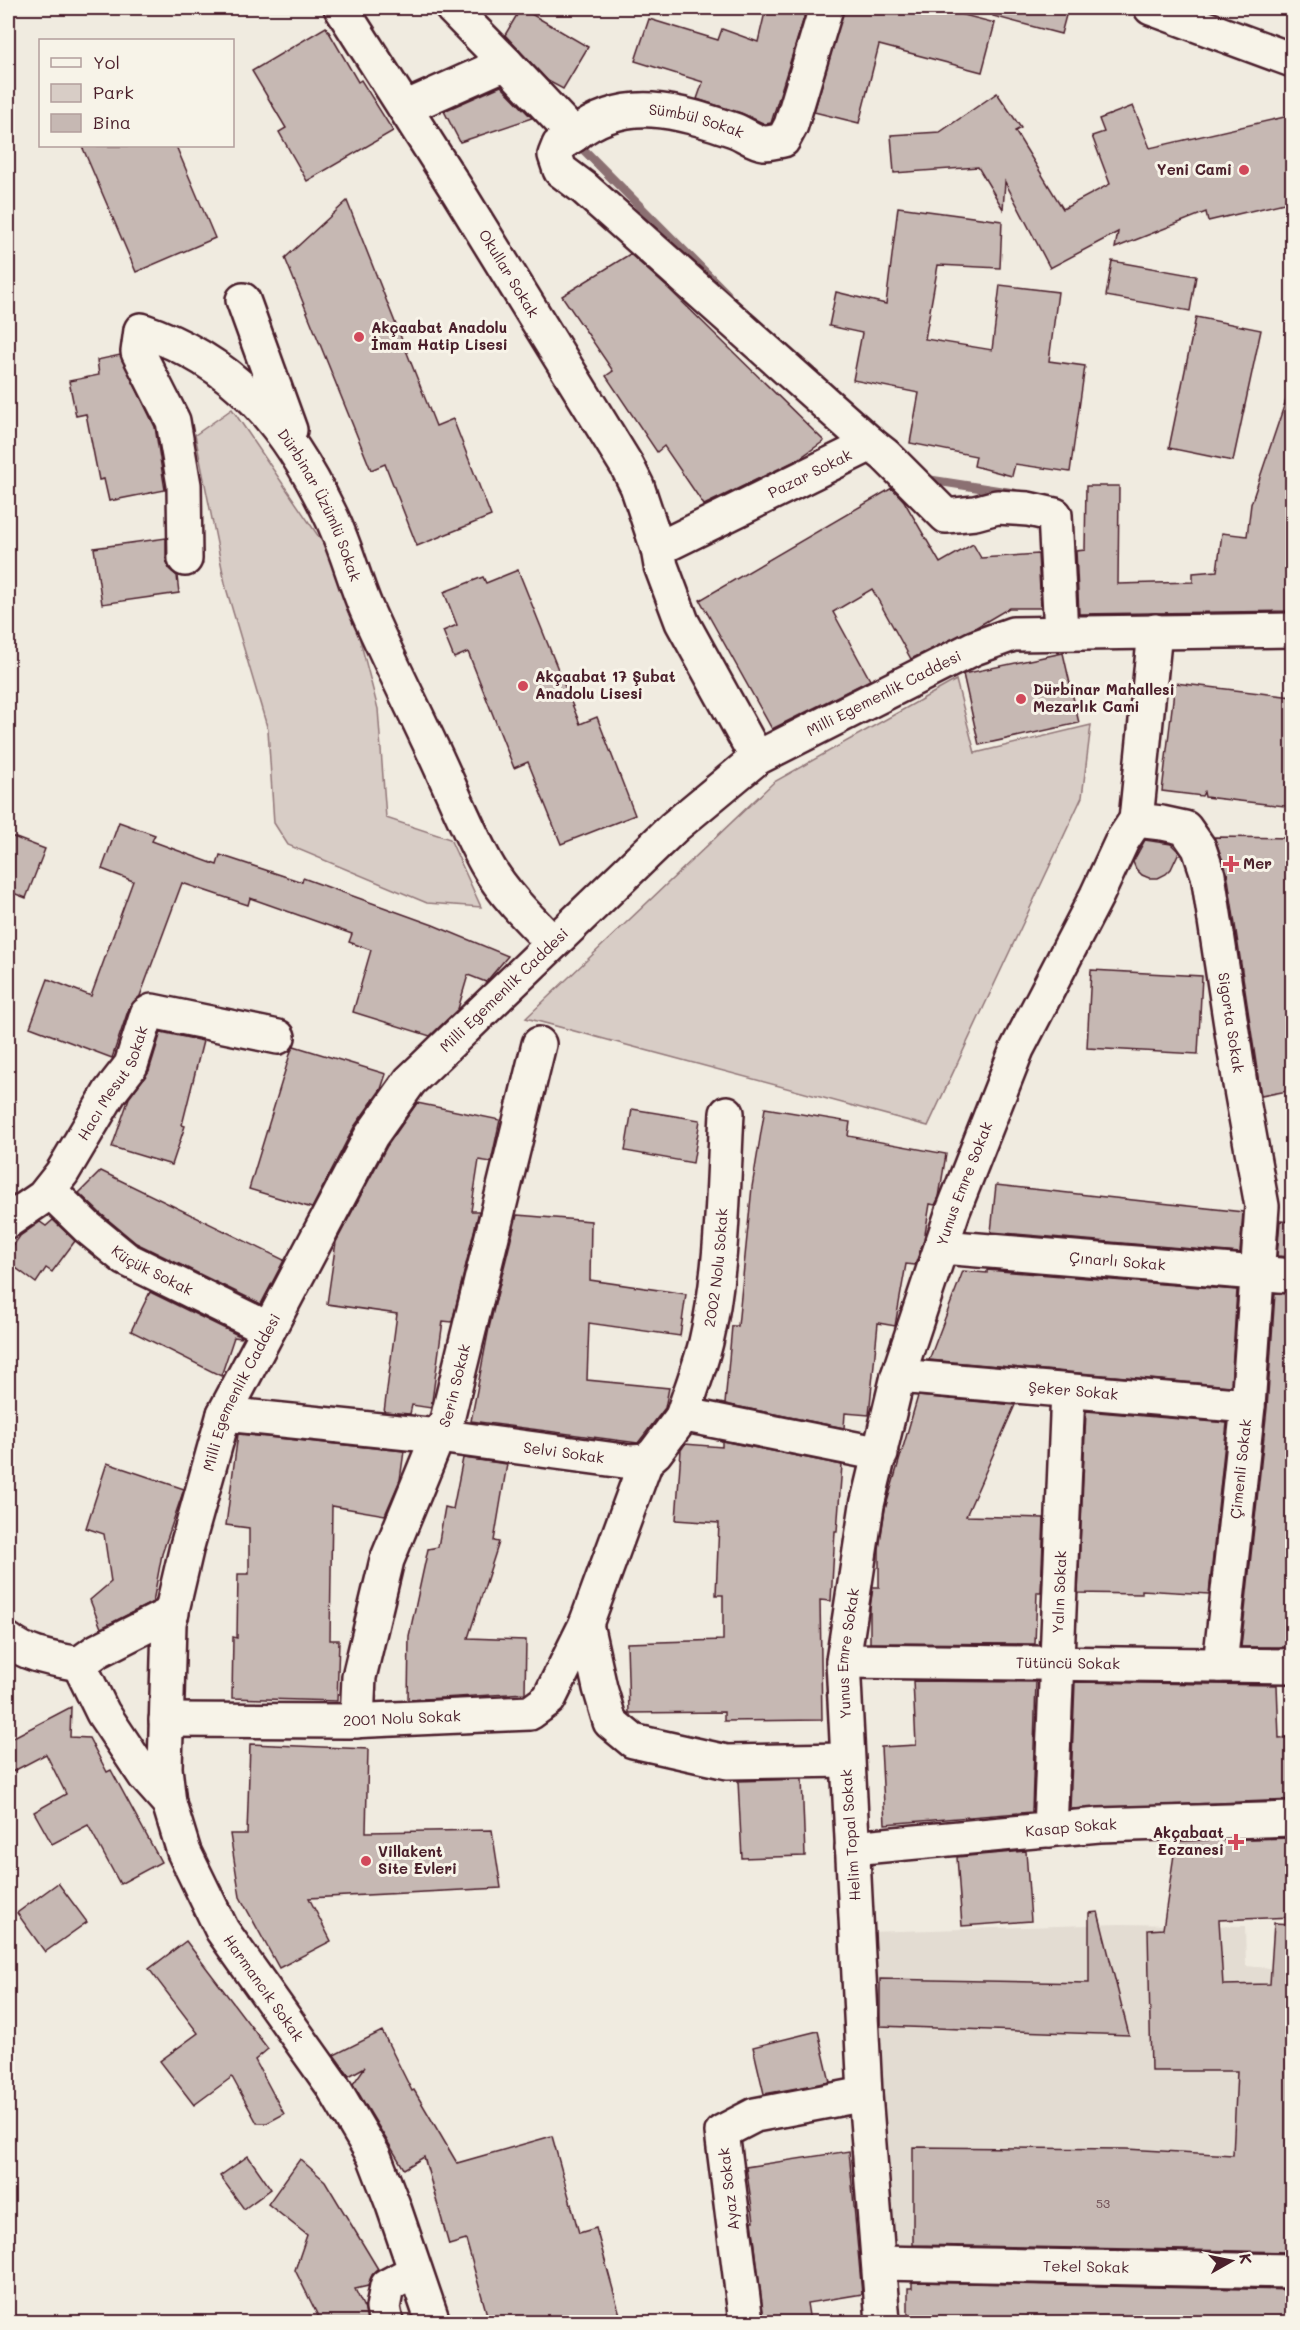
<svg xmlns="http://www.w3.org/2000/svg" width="1300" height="2330" font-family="Mali,sans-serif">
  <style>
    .built { fill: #e3dcd2 }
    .green { fill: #d8cdc6; stroke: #917678; stroke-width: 1.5 }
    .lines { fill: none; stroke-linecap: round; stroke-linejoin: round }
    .stream { stroke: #8b6f72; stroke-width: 9 }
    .building { fill: #c6b8b3; stroke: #4a1f2b; stroke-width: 1.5 }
    .minor-casing { stroke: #4a1f2b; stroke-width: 38 }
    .minor { stroke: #f7f3e8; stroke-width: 33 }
    .poi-dot { fill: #d1495b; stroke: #f7f3e8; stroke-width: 2 }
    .labels { text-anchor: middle; stroke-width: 6; stroke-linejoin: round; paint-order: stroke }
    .number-label { font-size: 12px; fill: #69454d }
    .street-label { font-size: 15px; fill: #4a1f2b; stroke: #f7f3e8 }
    .poi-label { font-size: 15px; font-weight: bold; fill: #4a1f2b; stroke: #f7f3e8; text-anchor: start }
  </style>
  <rect width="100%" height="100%" fill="#f0ebe0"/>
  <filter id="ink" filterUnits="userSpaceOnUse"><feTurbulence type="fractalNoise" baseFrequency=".0167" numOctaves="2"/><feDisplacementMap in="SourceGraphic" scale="12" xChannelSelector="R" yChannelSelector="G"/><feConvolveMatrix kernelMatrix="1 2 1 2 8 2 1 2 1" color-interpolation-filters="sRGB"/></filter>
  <g filter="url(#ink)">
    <path class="built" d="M1120,1924L1245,1926L1246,1966L1292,1970V2258L895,2254L868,1932Z"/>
    <g class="green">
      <path d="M232,409L342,571L378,709L386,818L450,839L481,907L427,903L288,845L274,823L268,730L226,588L195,435Z"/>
      <path d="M956,680L975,753L1091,725L1082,797L928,1126L526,1018L774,782Z"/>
    </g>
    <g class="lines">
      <g class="stream">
        <path d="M576,142L727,294"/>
        <path d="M924,479L1014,493"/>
      </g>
    </g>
    <g class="building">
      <path d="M521,8L588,47L563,89L548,81L505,35Z"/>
      <path d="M766,8H807L771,123L765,124L741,113L697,99L703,82L635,61L649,19L718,40L722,29L758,42Z"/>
      <path d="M844,8H937L995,23L982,72L879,45L859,123L814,112Z"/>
      <path d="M994,8H1068L1061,34L993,16Z"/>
      <path d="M326,27L358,82L361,80L393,131L307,181L279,132L286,128L252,71Z"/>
      <path d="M501,86L532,118L460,142L444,111Z"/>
      <path d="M997,93L1021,128L1015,131L1063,209L1110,184L1092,136L1104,132L1099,119L1133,106L1150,148L1293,115V201L1208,221L1206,212L1115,248L1118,232L1050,268L1005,182L1003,209L978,167L894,173L891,135L940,132Z"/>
      <path d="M82,146H176L215,238L136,272Z"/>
      <path d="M347,201L436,426L453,419L491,516L417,546L385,464L371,470L285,258Z"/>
      <path d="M898,207L1002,221L1000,268L938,265L925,339L992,350L1000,285L1058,292L1049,361L1085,366L1070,472L1015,464L1012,476L974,466L976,456L910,443L919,393L853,380L862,333L829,326L836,292L886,304Z"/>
      <path d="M630,254L668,288L824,441L797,460L704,505L664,446L657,452L606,376L613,371L562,296Z"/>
      <path d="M1112,261L1196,276L1190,311L1106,296Z"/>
      <path d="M1196,317L1261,330L1233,461L1169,448Z"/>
      <path d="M120,355L155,427L165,490L109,501L104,479L99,480L86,414L76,416L69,381L99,375L97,360Z"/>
      <path d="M1288,394L1293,395V576L1288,611L1079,614L1076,551L1085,550L1086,486H1119L1118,584L1193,582V573L1217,571L1222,533L1247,536L1251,504Z"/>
      <path d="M892,488L904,501L940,563L973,544L981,558L1038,554L1041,608H1009L975,628L911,659L872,589L833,612L870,680L772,729L700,600Z"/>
      <path d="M166,538V560L169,569L177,576L179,593L102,604L94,548Z"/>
      <path d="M518,570L580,724L597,717L635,815L561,844L528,762L514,768L468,652L454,658L443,631L457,625L444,592L483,577L486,583Z"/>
      <path d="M1063,653L1079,723L979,745L963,674Z"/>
      <path d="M1175,683L1293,697V807L1205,797L1204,792L1202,796L1162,791Z"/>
      <path d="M119,822L155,835L152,841L217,865L220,855L302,882L303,878L433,925L508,956L486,982L468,975L458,1009L430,1036L353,1012L371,950L349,942L352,934L250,898L248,905L182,883L140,996L129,1008L112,1058L30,1027L48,979L91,996L133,881L102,869Z"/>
      <path d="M8,835L45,849L26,898L8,891Z"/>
      <path d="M1214,837L1293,838V1090L1261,1096L1227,872Z"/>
      <path d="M1145,840L1171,844L1179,852L1171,869L1166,874L1158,878H1149L1142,875L1136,869L1133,862Z"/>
      <path d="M1091,970L1202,976L1198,1054L1087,1048Z"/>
      <path d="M161,1032L203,1041L182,1125L185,1126L172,1165L112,1147L129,1098L149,1071Z"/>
      <path d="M294,1046L386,1074L381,1089L354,1127L312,1208L249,1189L291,1051Z"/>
      <path d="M417,1103L500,1120L491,1162L479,1160L471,1211H479L452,1322L443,1321L431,1408L412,1405L410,1414L384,1412L397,1314L327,1304L336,1242L387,1146Z"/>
      <path d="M765,1108L850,1122L848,1136L946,1154L939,1197L935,1205L930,1204L924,1240L915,1265L906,1264L895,1326L878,1323L869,1415L845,1413L844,1428L725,1404L732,1326H738L752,1187Z"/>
      <path d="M632,1109L700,1120L693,1163L625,1151Z"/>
      <path d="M101,1171L284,1260L261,1304L136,1243L100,1213L79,1193Z"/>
      <path d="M996,1185L1243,1212L1240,1253L991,1232Z"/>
      <path d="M517,1215L591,1221L590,1280L686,1294L680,1336L589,1323L587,1380L669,1388L665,1408L638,1443L471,1421L489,1328Z"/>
      <path d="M53,1220L75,1241L52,1272L46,1268L36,1283L8,1262V1253L20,1236L40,1222L46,1226Z"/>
      <path d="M1280,1221L1293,1222V1257L1277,1256Z"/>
      <path d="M987,1270L1237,1290L1231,1386L929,1360L963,1271L987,1273Z"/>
      <path d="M150,1292L242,1337L241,1338L234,1337L221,1376L131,1331Z"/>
      <path d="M1275,1293L1293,1294V1647H1241L1267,1408Z"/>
      <path d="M918,1396L1015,1405L966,1516L1044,1518L1041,1592H1037L1035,1644L870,1643V1608L873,1587H879V1549L885,1509Z"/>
      <path d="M1086,1411L1227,1423L1209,1594L1142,1590V1594L1078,1593Z"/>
      <path d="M238,1434L404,1451L400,1480L385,1515L332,1506L330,1640H339L337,1701L232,1698L233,1637L237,1638L238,1574H249V1528L226,1525Z"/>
      <path d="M722,1441L842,1465L837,1531H835L831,1601L820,1600L822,1720L724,1721V1712L629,1713L627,1643L723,1640V1595H716L719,1523L676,1520L681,1450L685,1444L722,1447Z"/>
      <path d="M463,1458L507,1464L494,1541L499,1542L468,1638L526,1640L525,1693L408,1700L409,1636L428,1549L438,1547L445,1507L453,1509Z"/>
      <path d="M107,1463L184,1489L162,1554L153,1602L101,1628L90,1600L111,1582L104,1534L86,1528Z"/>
      <path d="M913,1681L1036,1682L1032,1812L885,1824L881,1747L916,1745Z"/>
      <path d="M1075,1682L1277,1685L1279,1738L1293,1737V1800L1070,1809Z"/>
      <path d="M71,1707L70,1737L89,1738L107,1772L111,1770L161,1862L120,1884L88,1825L52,1844L34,1812L66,1794L46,1754L8,1774V1740Z"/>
      <path d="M250,1744L368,1749L366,1832L492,1830L501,1888L309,1898L331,1941L279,1968L240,1897L230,1834H247Z"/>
      <path d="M802,1779L805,1856L742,1858L738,1781Z"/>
      <path d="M1293,1838V1917L1219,1920L1223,1985L1270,1984L1274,1923L1293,1924V2252L913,2245V2147L1126,2149L1233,2155L1237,2071H1151L1148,1930L1163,1929L1176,1841Z"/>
      <path d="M1026,1851L1031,1921L962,1926L957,1857Z"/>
      <path d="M58,1883L87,1922L45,1952L17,1913Z"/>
      <path d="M1098,1912L1129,2035L880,2026V1979L1089,1983V1913Z"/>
      <path d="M186,1941L268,2049L255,2060L284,2114L267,2123H257L232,2077L194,2105L160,2061L198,2033L149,1969Z"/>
      <path d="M382,2031L412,2091L414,2090L457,2163L552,2136L579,2233L596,2228L622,2322H489L466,2240L449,2245L424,2157L404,2169L353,2084L365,2067L349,2076L334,2055Z"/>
      <path d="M818,2031L830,2082L764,2094L753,2047Z"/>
      <path d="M849,2151L862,2294L807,2303L810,2322H764L752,2221H754L746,2167Z"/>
      <path d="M248,2156L271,2189L244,2209L220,2176Z"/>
      <path d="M300,2159L325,2181L378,2269L372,2275L368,2286L355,2289L365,2310L367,2322H321L295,2270L307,2235L268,2204Z"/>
      <path d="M912,2282L1293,2290V2322H908V2288H912Z"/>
    </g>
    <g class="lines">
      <g class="minor-casing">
        <g id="minor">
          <path id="s1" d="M341,8L457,190L627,466L637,486L658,549"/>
          <path d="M452,8L506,63"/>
          <path d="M1151,8L1292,60"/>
          <path id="s2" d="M405,108L506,63L574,135C626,94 677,111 734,130C743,133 754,142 764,143C769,143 777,141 783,140L791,125L826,8"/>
          <path d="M574,135L559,145L555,155L560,170L584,188L871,444"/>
          <path d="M243,300L290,430"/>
          <path id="s3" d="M185,559L184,485L173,421L138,352L141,330C237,362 288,427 330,514C345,544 353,577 366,608C386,654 409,699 430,744C449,783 465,825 486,863C502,892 530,920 553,943"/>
          <path id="s4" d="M757,758L682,622L661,566L658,549L871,444L885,455L946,516L975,513L997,507L1028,509L1055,515L1061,633"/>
          <path id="s5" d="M1136,820L1162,823L1185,828L1199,848L1208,875L1240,1084L1262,1206L1248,1406L1220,1665"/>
          <path id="s6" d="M49,1190L87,1227L126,1259L269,1329"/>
          <path id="s7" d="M8,1221L43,1197L62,1173L110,1092L131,1065L147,1014L152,1011L278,1037"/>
          <path id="s8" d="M942,1247L1292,1276"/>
          <path id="s9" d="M898,1376L1248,1406"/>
          <path id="s10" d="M224,1414L438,1436L631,1462L646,1461L655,1453L682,1417L691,1416L881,1454"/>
          <path id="s11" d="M682,1417C690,1392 700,1367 706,1342C723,1270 723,1187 727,1113"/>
          <path d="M586,1624L600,1688L610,1722L633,1741L727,1762L847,1760"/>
          <path d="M8,1640C28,1656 54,1659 79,1664"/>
          <path id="s12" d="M843,1661L1292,1666"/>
          <path id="s13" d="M79,1664L103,1713L145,1776L169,1803L184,1852L222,1930L332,2085L374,2156L393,2205L433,2322"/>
          <path d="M79,1664L97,1651L172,1613"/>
          <path id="s14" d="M166,1720L349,1721L530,1713L549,1699L586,1624L646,1461"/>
          <path id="s15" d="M357,1721L359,1677L387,1560L438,1436L447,1420L539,1044"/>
          <path id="s16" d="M169,1803L165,1768L169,1623L187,1546L224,1414L371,1136L410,1081L674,827L757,758L974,648L1013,634L1292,630"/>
          <path id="s17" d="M1050,1830L1068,1391"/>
          <path id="s18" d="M852,1848L1099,1825L1292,1819"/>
          <path id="s19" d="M879,2263L1292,2271"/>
          <path d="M386,2322L383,2308L387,2286L415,2271"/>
          <path d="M746,2322L722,2132L755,2115L865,2094"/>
          <path id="s20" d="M883,2322L865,2094L843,1661L867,1505L898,1376L953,1211L1017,1049L1097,895L1122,841L1136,820L1155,631"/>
        </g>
      </g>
      <use href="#minor" class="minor"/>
    </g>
  </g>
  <g class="poi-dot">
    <circle cx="1244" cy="170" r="6"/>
    <circle cx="359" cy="337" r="6"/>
    <circle cx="523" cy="686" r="6"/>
    <circle cx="1021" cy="699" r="6"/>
    <path d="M1228 855h6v6h6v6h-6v6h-6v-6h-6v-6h6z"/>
    <path d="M1233 1833h6v6h6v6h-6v6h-6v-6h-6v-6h6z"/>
    <circle cx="366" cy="1861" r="6"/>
  </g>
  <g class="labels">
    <g class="number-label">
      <text x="1103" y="2208">53</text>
    </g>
    <g class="street-label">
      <text dy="5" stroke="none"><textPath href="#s2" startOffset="339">Sümbül Sokak</textPath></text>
      <text dy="5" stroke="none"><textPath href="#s1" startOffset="314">Okullar Sokak</textPath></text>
      <text dy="5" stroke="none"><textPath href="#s4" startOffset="402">Pazar Sokak</textPath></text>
      <text dy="5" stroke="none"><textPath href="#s3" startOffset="498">Dürbinar Üzümlü Sokak</textPath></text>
      <text dy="5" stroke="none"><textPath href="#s16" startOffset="1395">Milli Egemenlik Caddesi</textPath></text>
      <text dy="5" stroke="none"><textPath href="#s16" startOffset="909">Milli Egemenlik Caddesi</textPath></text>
      <text dy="5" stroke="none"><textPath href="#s5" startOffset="252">Sigorta Sokak</textPath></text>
      <text dy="5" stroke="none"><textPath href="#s7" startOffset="177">Hacı Mesut Sokak</textPath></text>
      <text dy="5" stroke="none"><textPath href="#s20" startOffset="1156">Yunus Emre Sokak</textPath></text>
      <text dy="5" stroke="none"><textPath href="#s8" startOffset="176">Çınarlı Sokak</textPath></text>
      <text dy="5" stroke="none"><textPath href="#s11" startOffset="154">2002 Nolu Sokak</textPath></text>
      <text dy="5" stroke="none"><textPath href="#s6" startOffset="132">Küçük Sokak</textPath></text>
      <text dy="5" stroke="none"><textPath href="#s15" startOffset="352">Serin Sokak</textPath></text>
      <text dy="5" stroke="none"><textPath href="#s9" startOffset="176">Şeker Sokak</textPath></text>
      <text dy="5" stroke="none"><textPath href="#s16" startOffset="423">Milli Egemenlik Caddesi</textPath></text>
      <text dy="5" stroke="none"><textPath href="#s10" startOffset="342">Selvi Sokak</textPath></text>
      <text transform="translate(1241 1469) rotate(-84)" y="5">Çimenli Sokak</text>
      <text dy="5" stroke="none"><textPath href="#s17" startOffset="238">Yalın Sokak</textPath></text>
      <text dy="5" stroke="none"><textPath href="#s20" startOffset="670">Yunus Emre Sokak</textPath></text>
      <text dy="5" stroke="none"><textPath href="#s12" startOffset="225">Tütüncü Sokak</textPath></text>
      <text dy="5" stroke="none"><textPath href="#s14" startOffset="236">2001 Nolu Sokak</textPath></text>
      <text dy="5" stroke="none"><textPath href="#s18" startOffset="220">Kasap Sokak</textPath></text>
      <text transform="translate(851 1835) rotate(-94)" y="5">Helim Topal Sokak</text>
      <text dy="5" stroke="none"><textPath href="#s13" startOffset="376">Harmancık Sokak</textPath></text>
      <text transform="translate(729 2189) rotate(-97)" y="5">Ayaz Sokak</text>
      <text dy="5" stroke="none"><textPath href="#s19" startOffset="207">Tekel Sokak</textPath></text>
    </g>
    <g class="poi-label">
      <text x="1232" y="175" text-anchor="end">Yeni Cami</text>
      <text x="371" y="333">Akçaabat Anadolu<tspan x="371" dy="17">İmam Hatip Lisesi</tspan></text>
      <text x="535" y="682">Akçaabat 17 Şubat<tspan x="535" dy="17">Anadolu Lisesi</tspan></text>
      <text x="1033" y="695">Dürbinar Mahallesi<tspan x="1033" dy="17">Mezarlık Cami</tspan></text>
      <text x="1243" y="869">Mer</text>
      <text x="1224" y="1838" text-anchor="end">Akçabaat<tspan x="1224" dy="17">Eczanesi</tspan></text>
      <text x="378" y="1857">Villakent<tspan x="378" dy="17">Site Evleri</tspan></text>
    </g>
  </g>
  <rect width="1300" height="2330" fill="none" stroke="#f7f3e8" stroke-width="30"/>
  <rect x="15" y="15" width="1270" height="2300" fill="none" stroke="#4a1f2b" stroke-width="2" filter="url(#ink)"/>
  <rect x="39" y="39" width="195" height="108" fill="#f7f3e8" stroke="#b29e9c" stroke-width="1.5"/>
  <rect x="51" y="58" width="30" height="9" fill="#f7f3e8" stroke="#b29e9c" stroke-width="1.5"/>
  <text x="93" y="69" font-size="18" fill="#4a1f2b">Yol</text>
  <rect x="51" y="84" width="30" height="18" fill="#d8cdc6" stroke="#b29e9c" stroke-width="1.5"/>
  <text x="93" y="99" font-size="18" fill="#4a1f2b">Park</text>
  <rect x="51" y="114" width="30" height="18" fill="#c6b8b3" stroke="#b29e9c" stroke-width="1.5"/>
  <text x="93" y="129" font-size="18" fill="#4a1f2b">Bina</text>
  <g transform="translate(1231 2261) rotate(81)" stroke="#f7f3e8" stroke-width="4.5" paint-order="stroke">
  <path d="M0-4.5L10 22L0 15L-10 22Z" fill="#4a1f2b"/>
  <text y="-9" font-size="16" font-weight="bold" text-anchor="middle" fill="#4a1f2b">K</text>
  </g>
</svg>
